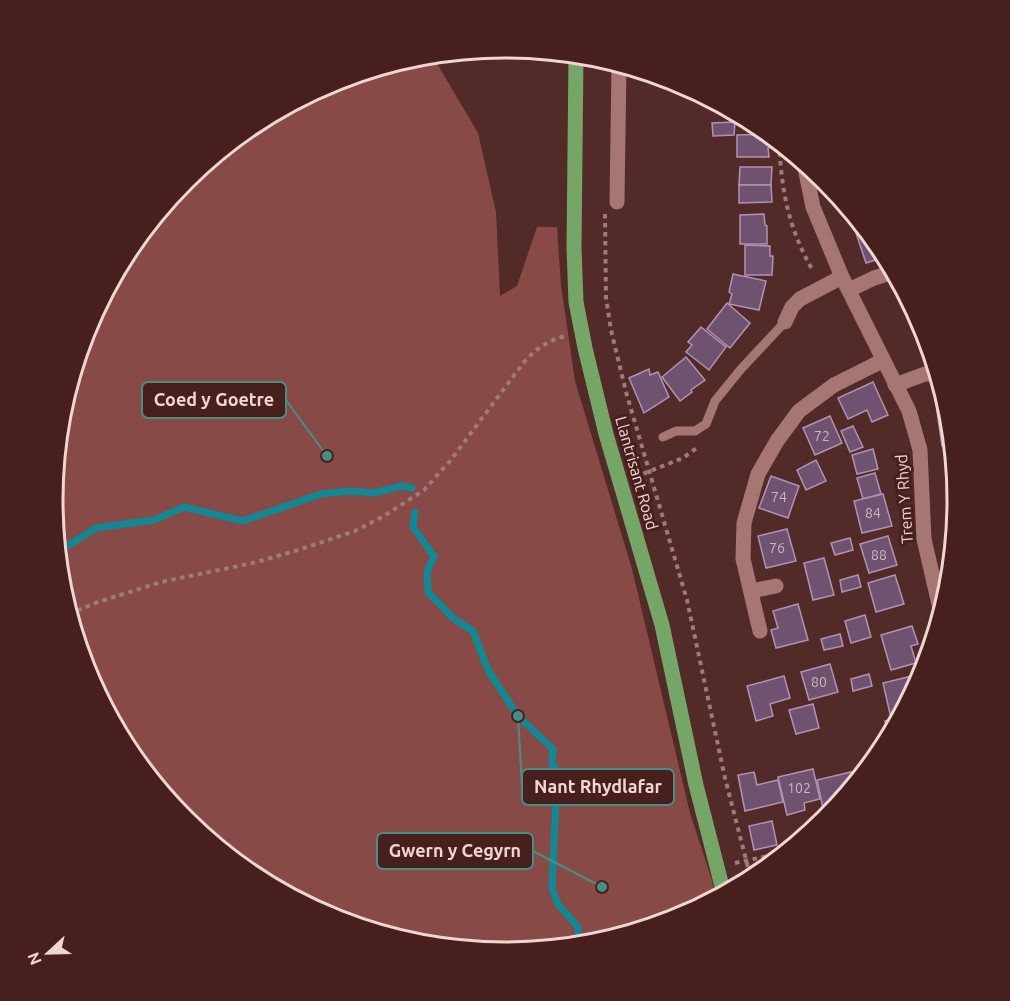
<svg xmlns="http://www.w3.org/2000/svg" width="1010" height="1001" font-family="Ubuntu,sans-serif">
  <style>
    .green { fill: #884a46 }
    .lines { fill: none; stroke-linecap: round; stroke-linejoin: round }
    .stream { stroke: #118893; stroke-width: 7 }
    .building { fill: #6f5270; stroke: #b292b3; stroke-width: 1.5 }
    .path { stroke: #9c7b78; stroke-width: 4; stroke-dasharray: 4.5 4.5; stroke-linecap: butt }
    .service { stroke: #a67772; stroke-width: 9 }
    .minor { stroke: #a67772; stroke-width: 15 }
    .primary { stroke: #75a567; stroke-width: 15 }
    .labels { text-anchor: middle; stroke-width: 6; stroke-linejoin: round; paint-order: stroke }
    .number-label { font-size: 14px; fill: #d0b5ba }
    .street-label { font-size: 16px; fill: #f0d6d3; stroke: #47201e }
    .rim { fill: none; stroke: #f0d6d3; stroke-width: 3 }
    .leader { fill: none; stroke: #478e87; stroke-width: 2 }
    .callout-dot { fill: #478e87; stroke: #47201e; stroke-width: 2 }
    .callout { fill: #47201e; stroke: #478e87; stroke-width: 2 }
    .callout-label { font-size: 18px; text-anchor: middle; font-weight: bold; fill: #f0d6d3 }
  </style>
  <rect width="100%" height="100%" fill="#522a27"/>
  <path class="green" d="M432,55L478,133L496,212L500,296L517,286L537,227H557L561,285L575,381L632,569L690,813L712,880L716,898L678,919L593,944L505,953L416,944L332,918L253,877L185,820L129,752L87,673L61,588L53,500L61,412L87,327L129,249L185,180L254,124L332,82L417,57Z"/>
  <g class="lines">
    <g class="stream">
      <path d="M415,512L413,527L434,556L427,572L428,592L453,618L473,631L488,670L518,716L553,749L552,764L563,778L556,798L552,889L558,904L578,927L579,946"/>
      <path d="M57,542L69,545L96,528L154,520L184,507L243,521L321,494L350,491L374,493L401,486L412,488"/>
    </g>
  </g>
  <g class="building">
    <path d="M735,122L734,135L713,136L712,123Z"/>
    <path d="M769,134L772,137L773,147L768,148L769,157H737V135Z"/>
    <path d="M740,167H772L771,185H739Z"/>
    <path d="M739,185H771L772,202L739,203Z"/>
    <path d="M764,214L765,225L767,226V244H740V215Z"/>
    <path d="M861,224L881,249L885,257L866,263L854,227Z"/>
    <path d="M745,245L770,246V256H773L772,275H745Z"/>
    <path d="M733,274L766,281L759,310L729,304L732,294L729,292Z"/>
    <path d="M727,303L750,323L730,348L707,329Z"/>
    <path d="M701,327L726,347L709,370L686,352L692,345L688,342Z"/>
    <path d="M686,357L705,380L691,390L692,392L680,401L662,377Z"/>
    <path d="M649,369L650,375L658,372L669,397L644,413L629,378Z"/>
    <path d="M873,382L888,415L872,422L867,410L848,419L838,398Z"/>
    <path d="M948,409L952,445L942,446L937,411Z"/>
    <path d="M830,416L842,443L815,455L803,428Z"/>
    <path d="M853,426L863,447L850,452L841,431Z"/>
    <path d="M873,449L878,469L857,474L852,455Z"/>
    <path d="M816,460L826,481L806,490L797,470Z"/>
    <path d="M875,473L881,494L863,499L857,478Z"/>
    <path d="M771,476L799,486L788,518L759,508Z"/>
    <path d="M883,494L892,526L862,533L854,501Z"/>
    <path d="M952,498H957V501L954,532Z"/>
    <path d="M787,529L796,561L766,568L758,536Z"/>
    <path d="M888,536L897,565L869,573L860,544Z"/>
    <path d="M850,538L853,550L835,555L831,543Z"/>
    <path d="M824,558L834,595L813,600L804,563Z"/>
    <path d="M858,575L861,587L842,592L840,580Z"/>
    <path d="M895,575L904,604L876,612L868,583Z"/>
    <path d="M798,604L808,640L776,648L771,630L778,628L773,611Z"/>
    <path d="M865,615L871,637L851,643L845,621Z"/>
    <path d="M912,626L918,644L911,646L916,663L891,670L881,635Z"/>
    <path d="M840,634L843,646L824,650L821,639Z"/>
    <path d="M830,664L838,692L809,700L801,672Z"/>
    <path d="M869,674L872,686L853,691L851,679Z"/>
    <path d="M784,676L790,698L770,704L773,716L756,721L747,686Z"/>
    <path d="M912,676L915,688L901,715L891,718L883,683Z"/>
    <path d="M813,704L819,728L796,734L789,710Z"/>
    <path d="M900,717L889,737L885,721Z"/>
    <path d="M813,769L820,799L804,803L805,810L787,815L778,777Z"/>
    <path d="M754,772L757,785L778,780L783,802L745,811L738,775Z"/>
    <path d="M851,772L854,785L825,818L817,780Z"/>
    <path d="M772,821L777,845L754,850L749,826Z"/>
  </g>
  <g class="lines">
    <g class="path">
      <path d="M779,143C782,193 788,227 813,271"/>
      <path d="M605,214L606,298L611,330L626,392L687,600L725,778L751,879"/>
      <path d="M635,477L683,458L698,447"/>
      <path d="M69,614L98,602L161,582L253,563L295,551L355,531L384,516L424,490L450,461L524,362C536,349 548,340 566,336"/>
      <path d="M735,863L787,852"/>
    </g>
    <path class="service" d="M663,437L676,431H695L706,424L715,401L741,369L785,322"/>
    <g class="minor">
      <path d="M804,163L813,207L842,277L909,411L920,450L924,539L941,613"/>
      <path d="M617,202L619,65"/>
      <path d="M849,290L874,278L893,272"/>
      <path d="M785,322L792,307L800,299L842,277"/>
      <path d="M895,385L925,374H937"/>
      <path d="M751,591L776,586"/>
      <path d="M760,631L743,559L744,523L758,474L777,441L799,411L834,385L882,361"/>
    </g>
    <path class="primary" d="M576,55L574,248L576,302L585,348L606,434L662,625L696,785L724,894"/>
  </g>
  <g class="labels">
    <g class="number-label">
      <text x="822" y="441">72</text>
      <text x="779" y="502">74</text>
      <text x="873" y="518">84</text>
      <text x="777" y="553">76</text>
      <text x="879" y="560">88</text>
      <text x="819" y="687">80</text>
      <text x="799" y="793">102</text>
    </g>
    <g class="street-label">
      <text transform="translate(637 473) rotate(74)" y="6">Llantrisant Road</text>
      <text transform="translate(904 499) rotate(-94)" y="6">Trem Y Rhyd</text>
    </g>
  </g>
  <path d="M0 0H1010V1001H0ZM63 500a442 442 0 1 1 884 0a442 442 0 1 1-884 0Z" fill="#47201e" fill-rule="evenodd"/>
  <path class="rim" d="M63 500a442 442 0 1 1 884 0a442 442 0 1 1-884 0Z"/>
  <path class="leader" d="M327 456L286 400M518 716L522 787M602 887L533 851"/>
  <g class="callout-dot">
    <circle cx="327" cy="456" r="6"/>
    <circle cx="518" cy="716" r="6"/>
    <circle cx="602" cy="887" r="6"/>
  </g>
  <g class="callout">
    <rect x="142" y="382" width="144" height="36" rx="6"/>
    <rect x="522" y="769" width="152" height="36" rx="6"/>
    <rect x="377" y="833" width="156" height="36" rx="6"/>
  </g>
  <g class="callout-label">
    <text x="214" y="406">Coed y Goetre</text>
    <text x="598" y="793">Nant Rhydlafar</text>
    <text x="455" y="857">Gwern y Cegyrn</text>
  </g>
  <g transform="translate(48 953) rotate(248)" stroke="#47201e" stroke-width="4.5" paint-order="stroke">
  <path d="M0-4.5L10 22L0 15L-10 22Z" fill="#f0d6d3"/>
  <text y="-9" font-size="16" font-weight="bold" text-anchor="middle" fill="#f0d6d3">N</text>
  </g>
</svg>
